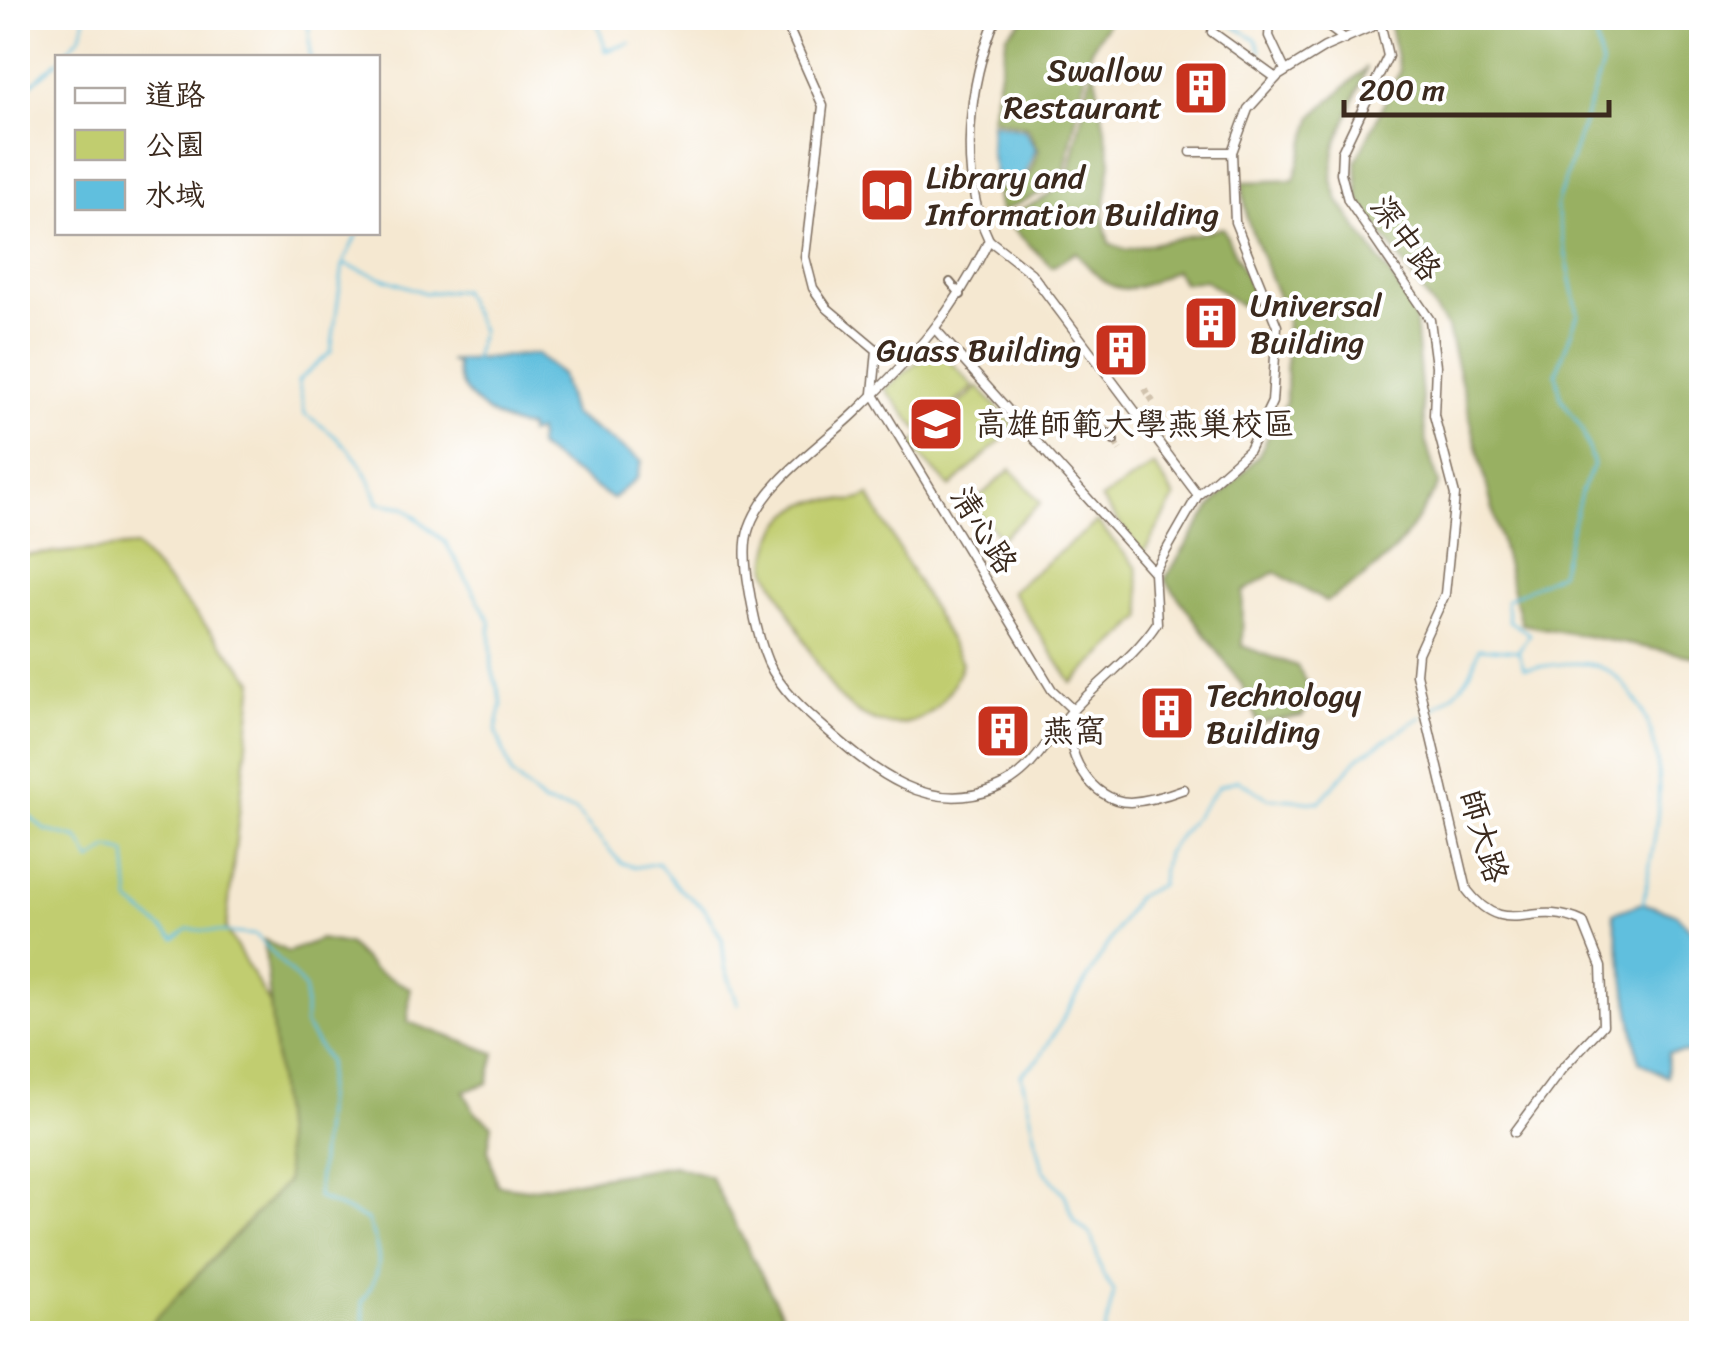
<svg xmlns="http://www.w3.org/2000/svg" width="1719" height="1351" font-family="Sriracha,'LXGW WenKai TC',sans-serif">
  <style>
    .green { fill: #c1cd6f; stroke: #7e7c46; stroke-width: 2.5 }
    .forest { fill: #98b062; stroke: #6a6d40; stroke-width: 2.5 }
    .water { fill: #60bfde; stroke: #4e747e; stroke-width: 2.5 }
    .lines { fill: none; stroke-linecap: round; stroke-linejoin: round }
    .stream { stroke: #60bfde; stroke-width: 2.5 }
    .pedestrian-tunnel { stroke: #d0c2ad; stroke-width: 6; stroke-dasharray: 6 3; stroke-linecap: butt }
    .pedestrian-casing { stroke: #7c6c5d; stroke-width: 10 }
    .minor-casing { stroke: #7c6c5d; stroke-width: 11 }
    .pedestrian { stroke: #fff; stroke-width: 6 }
    .minor { stroke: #fff; stroke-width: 8 }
    .labels { text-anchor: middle; stroke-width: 8; stroke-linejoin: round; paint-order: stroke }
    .poi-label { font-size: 32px; fill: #3b2a1e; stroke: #fff; text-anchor: start }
    .street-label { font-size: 32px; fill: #3b2a1e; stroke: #fff }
  </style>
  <rect width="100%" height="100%" fill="#fff"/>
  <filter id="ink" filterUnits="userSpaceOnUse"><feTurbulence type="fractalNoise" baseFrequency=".01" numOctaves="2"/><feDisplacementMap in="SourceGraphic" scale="20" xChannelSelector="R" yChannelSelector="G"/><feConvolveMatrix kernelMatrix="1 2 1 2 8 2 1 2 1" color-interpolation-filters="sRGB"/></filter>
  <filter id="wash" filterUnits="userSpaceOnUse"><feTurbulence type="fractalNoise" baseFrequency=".0048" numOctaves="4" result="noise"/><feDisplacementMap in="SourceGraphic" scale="40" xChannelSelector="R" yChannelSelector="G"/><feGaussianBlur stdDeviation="2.25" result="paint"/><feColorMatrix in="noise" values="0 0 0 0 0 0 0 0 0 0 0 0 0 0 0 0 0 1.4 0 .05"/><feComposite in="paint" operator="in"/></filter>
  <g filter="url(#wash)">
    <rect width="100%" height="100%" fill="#f5e8d1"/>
    <g class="green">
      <path d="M937,346L974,387L920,432L885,389Z"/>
      <path d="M979,387L1015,428L950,487L911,446Z"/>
      <path d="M1154,465L1175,498L1143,554L1101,499Z"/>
      <path d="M1011,469L1041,503L1001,538L971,504Z"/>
      <path d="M869,495L962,663C943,721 894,747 843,701C824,685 784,599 768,572C765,542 784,506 817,501C837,497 852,506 869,495Z"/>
      <path d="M1097,522L1137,568L1143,617L1072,683L1011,591Z"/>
      <path d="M136,546L254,681L226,929L310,1073L287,1181L142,1333L18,1334V556Z"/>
    </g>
    <g class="forest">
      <path d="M1025,18H1111L1091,49L1064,173L1041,193L1000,212L996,189L1026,181L1039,150L1027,127L991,118L1007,34Z"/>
      <path d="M1388,18H1701V658L1521,624L1448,329L1359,200L1356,161L1400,71Z"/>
      <path d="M1093,64L1111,161L1103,218L1109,243L1125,250L1223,228L1256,300L1243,307L1205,280L1183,283L1175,270C1125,297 1113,298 1076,252L1052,267L1002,218L1043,199L1068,178Z"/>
      <path d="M1367,67L1335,147L1332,180L1339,201L1414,310L1426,443L1439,484C1400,549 1390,562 1326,602L1275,572L1243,592L1242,646L1297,666L1316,697L1302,716L1258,723L1242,685L1165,579L1211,507L1258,456L1286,402L1287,319L1247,219L1242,182L1294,180L1313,116Z"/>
      <path d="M320,939L348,944L374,970L410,988L408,1022L495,1053L488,1083L464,1091L474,1111L492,1125L488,1149L497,1185L528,1189L673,1165L710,1176L792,1333H142L287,1181L264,940L288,952Z"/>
    </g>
    <g class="water">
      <path d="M991,122L1025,130L1036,149L1024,176L997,184L990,152Z"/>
      <path d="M537,354L561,375L572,414L642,461L637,478L612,499L538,448V431L528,434L529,428C497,424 456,397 456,363L449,361Z"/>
      <path d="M1643,903L1676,914L1701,940V1052L1668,1053L1667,1077L1639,1061L1613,913Z"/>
    </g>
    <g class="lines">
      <g class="stream">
        <path d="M302,18L309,28L310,58"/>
        <path d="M596,18L606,51L630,43"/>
        <path d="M1230,24L1256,39L1261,51"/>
        <path d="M61,58L81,35L85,18"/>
        <path d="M18,96L58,61"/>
        <path d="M358,232L343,264L425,293L461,290L481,330L474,360"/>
        <path d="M343,264L331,352L298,381L305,414C341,438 367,461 378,503L404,507L446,543L490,621L492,669L502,704L496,730L512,775L544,804L575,811L621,863L637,867L658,863L678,888L704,908L722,939L725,967L738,1005"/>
        <path d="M1518,651L1524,668C1544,667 1574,660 1594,665C1608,668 1622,681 1630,692C1677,753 1655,834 1643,903"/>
        <path d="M1428,712C1457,693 1471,683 1479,648L1518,651L1530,634L1509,621L1506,600L1560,573L1582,489L1593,465L1582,429L1561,398L1556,373L1578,314L1556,206L1602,66L1591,18"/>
        <path d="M18,806L45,830L79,839L91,861L109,848L126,853L130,902L175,939L188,929L256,935L305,988V1025L328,1062L317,1197L367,1220C382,1257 384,1269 362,1302L366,1334"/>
        <path d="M1104,1334L1114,1291L1103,1275L1091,1235L1075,1221L1065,1195L1043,1169L1021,1074L1039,1059L1136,897L1160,885L1166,853L1219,786L1238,780L1268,798L1319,802L1359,757L1421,717"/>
      </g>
    </g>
  </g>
  <g filter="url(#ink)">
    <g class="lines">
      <g class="pedestrian-tunnel">
        <path d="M1145,389L1154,403"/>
        <path d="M1105,427L1120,450"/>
      </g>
      <g class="pedestrian-casing">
        <g id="pedestrian">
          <path d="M1179,86L1186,82"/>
          <path d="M950,282L961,295"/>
          <path d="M1109,433L1114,441"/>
        </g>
      </g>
      <g class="minor-casing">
        <g id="minor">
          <path d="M784,18L823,106L805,257L813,288L827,308L877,350L873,393L1052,690L1073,710"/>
          <path d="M1277,18L1270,24L1269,36L1285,70"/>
          <path d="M1316,18L1345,39"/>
          <path d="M1379,18L1388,56L1342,152L1341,173L1348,200L1430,320L1436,366L1434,415L1455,495L1445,594L1418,653L1416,674L1467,890C1507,942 1531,897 1583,922L1601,967L1603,1025L1561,1070L1515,1132"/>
          <path d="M1212,32L1276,78"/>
          <path d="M1191,152H1232"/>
          <path d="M989,240C952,316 916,353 856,412C822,445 765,481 749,528C743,545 746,571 749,588C753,613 758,638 768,662C780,689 805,711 827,730C874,771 927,815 994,789C1033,775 1046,739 1073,710C1100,680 1134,658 1157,623L1154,572L1198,495L1249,450L1272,402L1277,326L1235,222L1232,152L1248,109L1278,76L1325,47L1380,23"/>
          <path d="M989,240L1031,273L1198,495"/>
          <path d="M989,240C957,174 969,81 996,18"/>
          <path d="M936,330L1154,572"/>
          <path d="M1072,714C1061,749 1090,802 1130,802C1147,801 1168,795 1184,789"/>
        </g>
      </g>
      <use href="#pedestrian" class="pedestrian"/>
      <use href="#minor" class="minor"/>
    </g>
  </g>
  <defs>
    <g id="building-square" transform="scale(2.875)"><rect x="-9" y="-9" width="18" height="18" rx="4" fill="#c8321e" stroke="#fff"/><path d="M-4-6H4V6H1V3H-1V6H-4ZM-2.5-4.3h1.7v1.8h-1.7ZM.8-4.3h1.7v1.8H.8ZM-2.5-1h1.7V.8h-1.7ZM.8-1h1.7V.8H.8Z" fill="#fff"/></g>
    <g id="library-square" transform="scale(2.875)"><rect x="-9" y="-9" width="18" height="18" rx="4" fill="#c8321e" stroke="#fff"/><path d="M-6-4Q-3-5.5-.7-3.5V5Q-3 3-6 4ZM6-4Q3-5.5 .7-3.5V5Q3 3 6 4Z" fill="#fff"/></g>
    <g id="university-square" transform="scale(2.875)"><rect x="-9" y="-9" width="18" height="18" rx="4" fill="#c8321e" stroke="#fff"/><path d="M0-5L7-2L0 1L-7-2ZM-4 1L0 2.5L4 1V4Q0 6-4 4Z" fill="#fff"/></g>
  </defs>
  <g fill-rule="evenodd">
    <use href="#building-square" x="1201" y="88"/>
    <use href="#library-square" x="887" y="195"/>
    <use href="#building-square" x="1211" y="323"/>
    <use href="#building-square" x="1121" y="350"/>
    <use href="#university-square" x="936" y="424"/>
    <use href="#building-square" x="1167" y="713"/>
    <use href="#building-square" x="1003" y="731"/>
  </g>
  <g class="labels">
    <g class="poi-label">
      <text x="1162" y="81" text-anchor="end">Swallow<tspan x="1162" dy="37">Restaurant</tspan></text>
      <text x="926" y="188">Library and<tspan x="926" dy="37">Information Building</tspan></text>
      <text x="1250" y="316">Universal<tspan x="1250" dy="37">Building</tspan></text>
      <text x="1082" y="361" text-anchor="end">Guass Building</text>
      <text x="975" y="435">高雄師範大學燕巢校區</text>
      <text x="1206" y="706">Technology<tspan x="1206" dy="37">Building</tspan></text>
      <text x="1042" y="742">燕窩</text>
    </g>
    <g class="street-label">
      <text transform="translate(1406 238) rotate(54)" y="11">深中路</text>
      <text transform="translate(984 530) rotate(58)" y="11">清心路</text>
      <text transform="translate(1484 836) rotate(73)" y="11">師大路</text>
    </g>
  </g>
  <rect width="1719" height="1351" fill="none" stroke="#fff" stroke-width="60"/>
  <rect x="55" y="55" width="325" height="180" fill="#ffffff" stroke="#b1aaa5" stroke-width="2.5"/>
  <rect x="75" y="88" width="50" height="15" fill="#ffffff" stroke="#b1aaa5" stroke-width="2.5"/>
  <text x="145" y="105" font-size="30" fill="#3b2a1e">道路</text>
  <rect x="75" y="130" width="50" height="30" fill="#c1cd6f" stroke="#b1aaa5" stroke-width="2.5"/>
  <text x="145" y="155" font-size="30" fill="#3b2a1e">公園</text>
  <rect x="75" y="180" width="50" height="30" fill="#60bfde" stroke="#b1aaa5" stroke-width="2.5"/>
  <text x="145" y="205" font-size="30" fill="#3b2a1e">水域</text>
  <path d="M1344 100v15h265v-15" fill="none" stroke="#3b2a1e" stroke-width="5"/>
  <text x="1359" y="100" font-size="30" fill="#3b2a1e" stroke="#ffffff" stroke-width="8" paint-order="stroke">200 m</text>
</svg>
